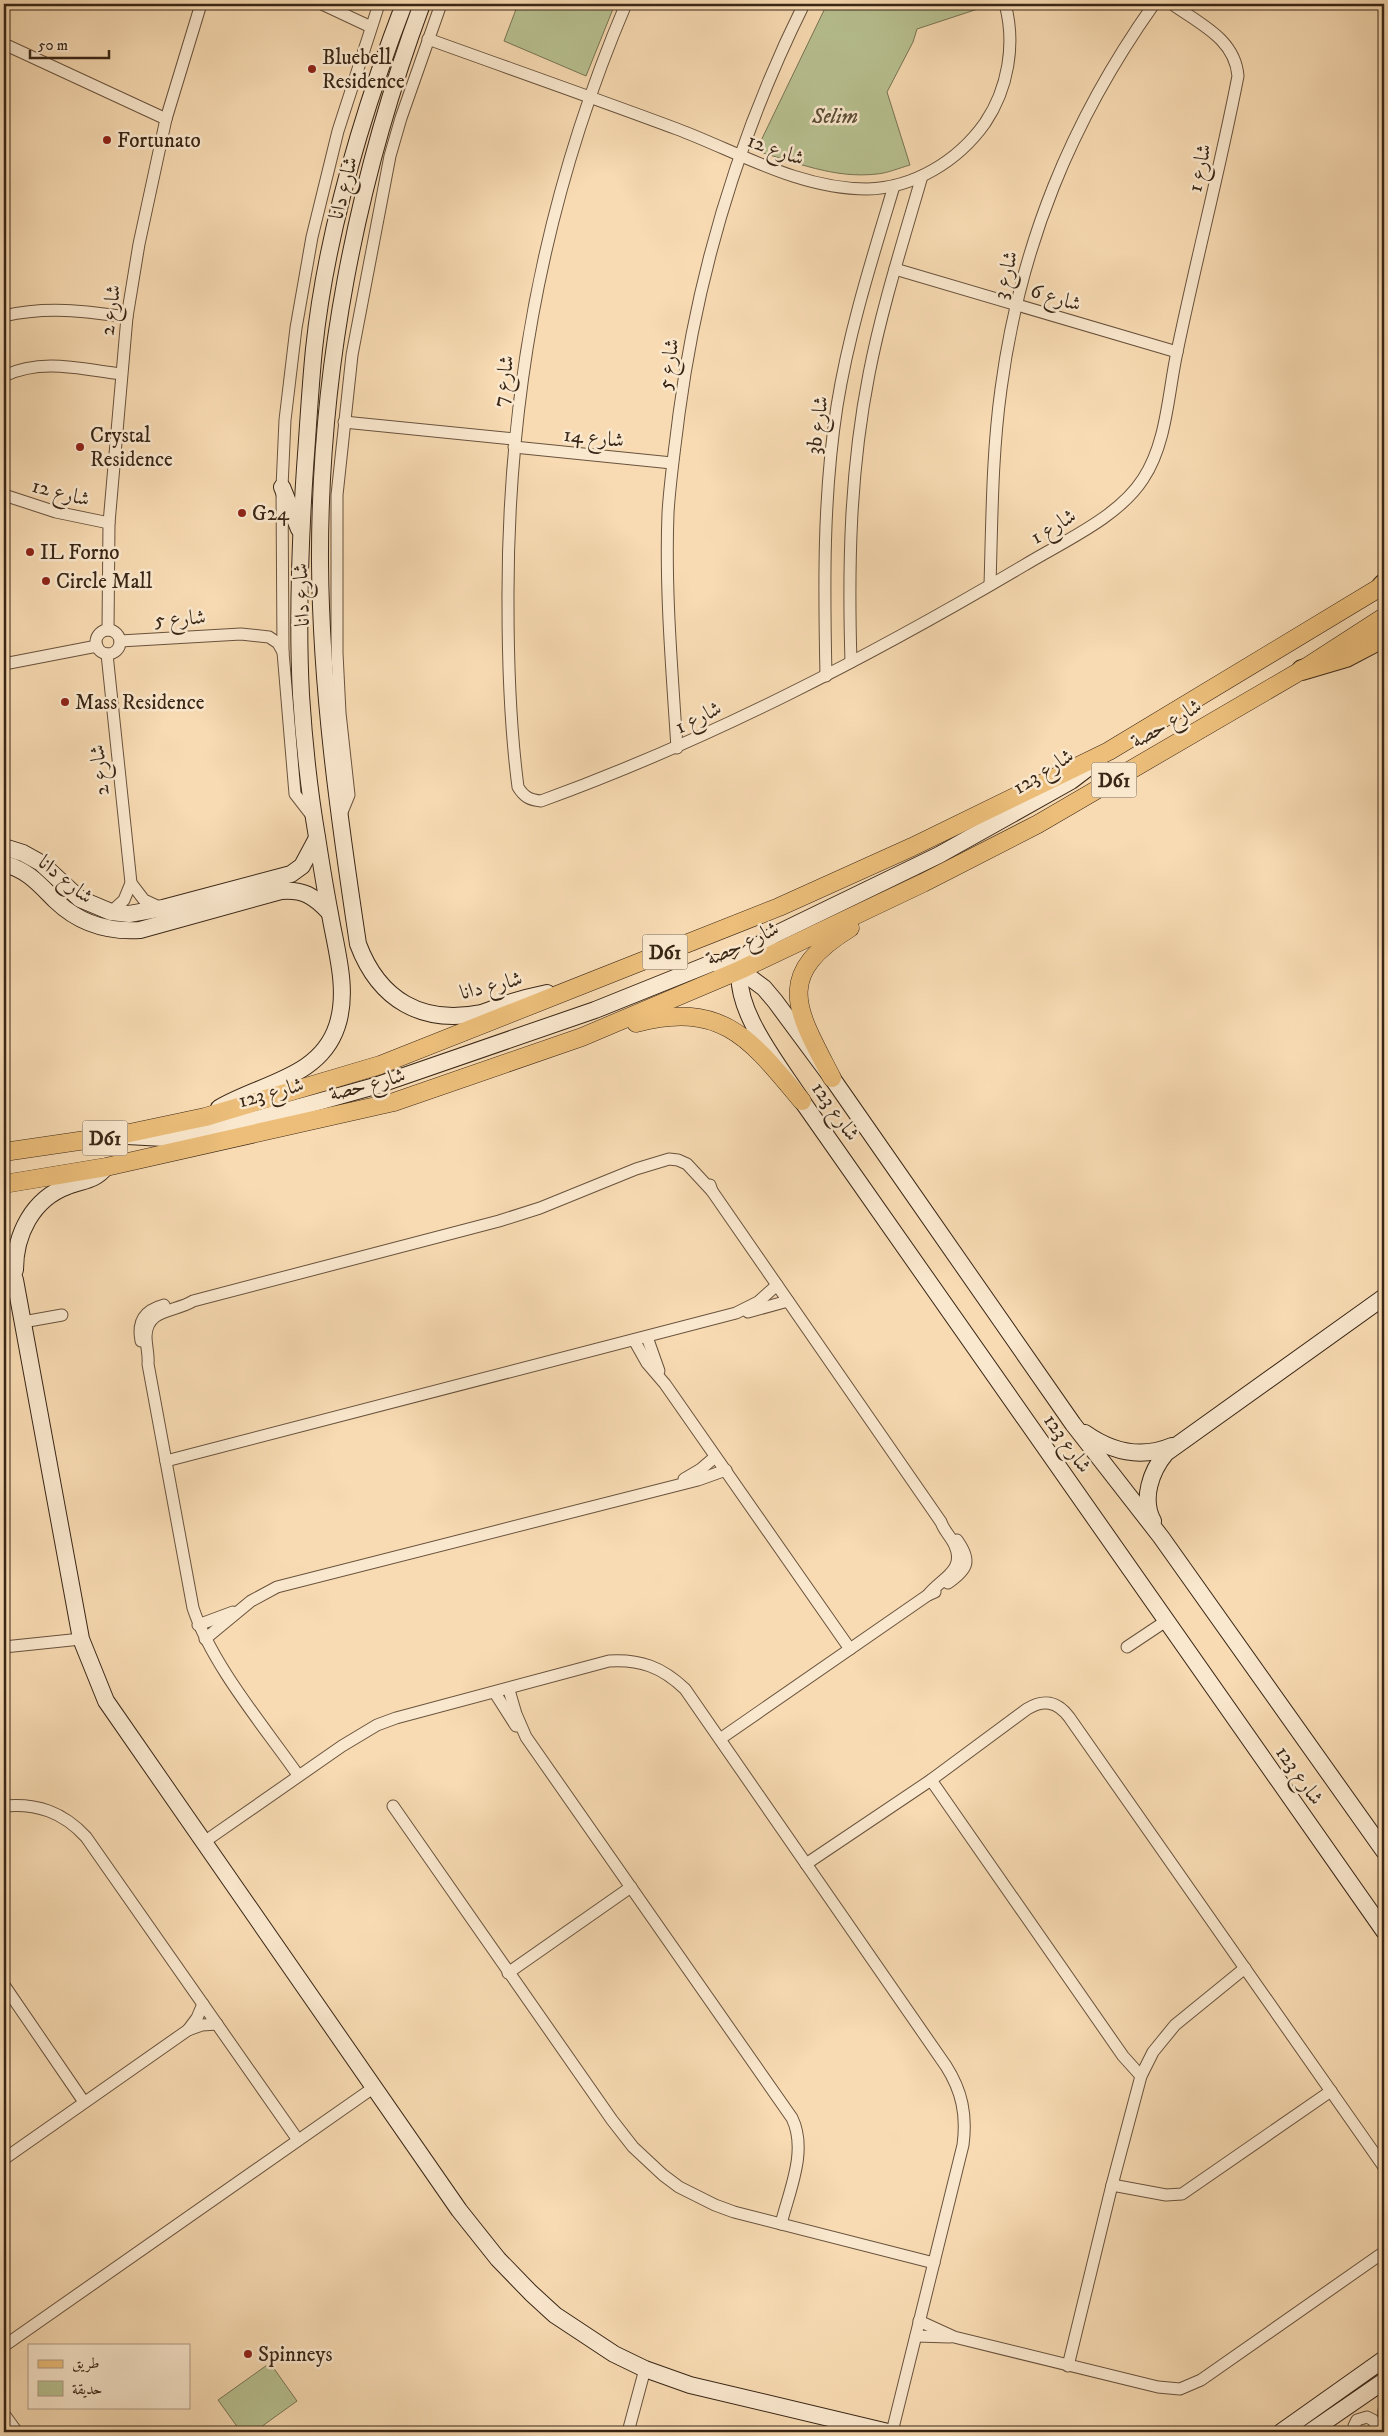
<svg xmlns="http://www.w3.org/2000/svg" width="1388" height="2436" font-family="'IM FELL DW Pica',Amiri,serif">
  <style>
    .green { fill: #b8c191; stroke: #787454 }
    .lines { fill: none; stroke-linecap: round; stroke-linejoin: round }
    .street-casing { stroke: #69533d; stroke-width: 13 }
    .secondary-casing { stroke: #392616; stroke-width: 18 }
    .primary-casing { stroke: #392616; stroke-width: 19 }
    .highway-casing { stroke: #392616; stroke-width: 22 }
    .street { stroke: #fae8ce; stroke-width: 11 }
    .secondary { stroke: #fae8ce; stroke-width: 16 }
    .primary { stroke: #ecbe7a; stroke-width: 18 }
    .highway { stroke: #ecbe7a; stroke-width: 20 }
    .poi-dot { fill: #8f2418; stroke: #fae8ce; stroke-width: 2 }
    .labels { text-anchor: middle; stroke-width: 5; stroke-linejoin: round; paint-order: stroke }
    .shield { fill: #fae8ce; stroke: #73604d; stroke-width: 1 }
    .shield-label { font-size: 20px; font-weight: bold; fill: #392616 }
    .poi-label { font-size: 21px; fill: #392616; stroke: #fae8ce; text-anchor: start }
    .park-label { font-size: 21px; font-style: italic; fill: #594d35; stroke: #fae8ce }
    .street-label { font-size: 21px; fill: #392616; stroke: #fae8ce }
  </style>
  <rect width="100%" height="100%" fill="#f8dbb3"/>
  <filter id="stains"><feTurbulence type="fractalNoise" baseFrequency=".004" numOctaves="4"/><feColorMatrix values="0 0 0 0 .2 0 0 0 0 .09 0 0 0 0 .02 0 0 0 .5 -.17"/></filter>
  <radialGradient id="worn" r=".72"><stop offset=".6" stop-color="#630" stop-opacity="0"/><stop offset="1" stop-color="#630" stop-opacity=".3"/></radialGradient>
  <g class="green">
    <path d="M518,4H615L586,76L504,41Z"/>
    <path d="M827,4H993L917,29L913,42L887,92L910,165C899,168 888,173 877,174C834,179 796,162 756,151Z"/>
    <path d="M270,2363L297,2401L254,2432H241L218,2400Z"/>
  </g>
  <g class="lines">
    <g class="street-casing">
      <g id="street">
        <path d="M322,4L371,27"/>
        <path d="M626,4C545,194 507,396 508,603C508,664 510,726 518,787C524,797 530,800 541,801C709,740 869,657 1023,566C1062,542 1118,518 1143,479C1167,443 1168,393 1177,352C1196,260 1220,169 1238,76C1235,39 1200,24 1172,4"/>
        <path d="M428,39C511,69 594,98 677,129C738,152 799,189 867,189C914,188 958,161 985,123C1008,89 1016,44 1005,4"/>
        <path d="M4,44L166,119"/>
        <path d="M895,269L1177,352"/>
        <path d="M4,316C46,306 85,311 127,317"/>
        <path d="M4,376C42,358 80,369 121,374"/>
        <path d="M344,422L514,439"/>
        <path d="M514,447L672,463"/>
        <path d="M4,495L56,512L109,523"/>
        <path d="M990,585C992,519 992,454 1001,389C1020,246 1071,121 1154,4"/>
        <circle cx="108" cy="642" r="12"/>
        <path d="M108,630L109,523L127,317L139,244L166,119L201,4"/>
        <path d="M120,641L241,634L269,637L278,643L283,652"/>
        <path d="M107,654L131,883L124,900L111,912"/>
        <path d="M851,662C848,564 850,471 869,374C882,307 903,242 922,176"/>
        <path d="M4,664L97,646"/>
        <path d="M826,676C824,585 823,496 837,406C849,331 872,259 894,186"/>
        <path d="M677,748C672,670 665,591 668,513C670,480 675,447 679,414C698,271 740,133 804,4"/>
        <path d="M312,816L295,794L283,652L282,487L285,420L296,328L312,237L338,131L379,4"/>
        <path d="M340,817L349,795L340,713L337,653V495L352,355L390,156L401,118L441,4"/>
        <path d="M131,883L144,900L161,908"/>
        <path d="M710,1185L712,1191L941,1522C944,1531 952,1538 955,1546C966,1571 940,1579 928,1595"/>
        <path d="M748,1312L788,1301"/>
        <path d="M23,1322L62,1315"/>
        <path d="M647,1337L659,1371"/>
        <path d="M634,1340L647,1363L665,1384L850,1649"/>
        <path d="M141,1341C137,1321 145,1310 164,1305"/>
        <path d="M166,1461L736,1313L758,1302L777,1285"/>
        <path d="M684,1479L701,1469L715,1457"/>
        <path d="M948,1583C968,1569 972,1561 957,1540"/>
        <path d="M198,1625L233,1612"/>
        <path d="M205,1639L251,1601L277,1587L698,1480L726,1470"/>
        <path d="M4,1647L81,1639"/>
        <path d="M1127,1647L1166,1621"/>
        <path d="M509,1690L516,1714L526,1737L792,2118C808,2151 789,2191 781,2224"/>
        <path d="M495,1693L516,1726"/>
        <path d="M720,1739L928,1595L935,1592"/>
        <path d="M298,1775C263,1725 212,1665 193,1608L148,1364C149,1355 146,1346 146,1336C147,1308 176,1312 193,1301L499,1221L540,1208L636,1169L669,1159L678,1160L687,1164L712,1191"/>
        <path d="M931,1780L1123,2056L1141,2076"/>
        <path d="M4,1806C37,1803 63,1812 86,1837L298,2140"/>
        <path d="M393,1806L612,2120L633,2147L663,2175L679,2187L715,2205L734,2212L934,2263"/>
        <path d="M204,1842L342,1746L377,1725L396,1718L609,1661C640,1659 662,1667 685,1689L946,2066C962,2091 967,2115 963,2145L892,2432"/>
        <path d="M806,1864L931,1780L1027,1709C1043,1699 1057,1701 1069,1717L1384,2167"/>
        <path d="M508,1973L631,1887"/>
        <path d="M4,1985L84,2102"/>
        <path d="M188,2030L202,2025L217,2024"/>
        <path d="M4,2159L188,2030L197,2018L203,2004"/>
        <path d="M1112,2185L1166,2195L1182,2194L1331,2091"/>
        <path d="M919,2321L954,2337L1158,2387L1180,2389L1201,2380L1384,2252"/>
        <path d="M916,2336L950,2337"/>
        <path d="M4,2346L373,2088"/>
        <path d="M1068,2366L1112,2185L1141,2076L1153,2052L1175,2025L1245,1968"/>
        <path d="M4,2414L17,2432"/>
        <path d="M628,2432L645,2369"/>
        <path d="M1356,2432L1354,2426L1357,2420L1367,2417L1373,2420L1380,2432"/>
        <path d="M1383,2432L1384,2410"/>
      </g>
    </g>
    <g class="secondary-casing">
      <g id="secondary">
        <path d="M422,4C356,182 319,372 320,563C321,690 339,818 358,944C379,1000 422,1025 481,1013C489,1011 496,1007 503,1005C517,1000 532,996 547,993"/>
        <path d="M282,487L299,529"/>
        <path d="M1096,762L1071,781L939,855L774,935C761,944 742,953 740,970C734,1011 781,1068 802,1101L1384,1931"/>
        <path d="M4,847L23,853L41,863L80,899L111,912L129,914L163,908L291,874L302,866L317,838"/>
        <path d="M4,864C28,870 39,884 56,901C80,924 108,932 140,930L281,891C303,889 314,896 329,912"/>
        <path d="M219,1108C261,1083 320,1078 337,1026C349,990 336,950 330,914C325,888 321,863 317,837C309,790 304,742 301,695C297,619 300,544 305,468C308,429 310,389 314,349C326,234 363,111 404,4"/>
        <path d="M127,1136L164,1138L186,1135L260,1118L375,1086L595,1010L712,963H721L740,970L764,988L775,1001L832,1078L1073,1424L1161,1537L1384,1851"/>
        <path d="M4,1250L15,1280L81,1639L106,1701L459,2210L498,2259L531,2293L555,2315L614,2354L645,2369L690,2385L888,2432"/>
        <path d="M15,1270C15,1235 32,1199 68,1186C83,1180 95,1181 106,1167"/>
        <path d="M1085,1433C1112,1452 1141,1459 1172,1446"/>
        <path d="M1153,1521C1141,1499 1151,1471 1166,1453L1384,1297"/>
        <path d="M1281,2432L1384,2359"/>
        <path d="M1310,2432L1384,2381"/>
      </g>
    </g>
    <g class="primary-casing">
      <g id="primary">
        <path d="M636,1023C723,1000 751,1040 802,1101"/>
        <path d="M832,1078C797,1010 772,976 850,928"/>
        <path d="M4,1152L120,1135L205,1117L380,1065L779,907L912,847L1109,751L1384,585"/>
        <path d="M4,1184L106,1167L394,1102L582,1037L740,970L923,883L1038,824L1302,670L1384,617"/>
      </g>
    </g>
    <g class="highway-casing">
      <g id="highway">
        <path d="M1382,586L1384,584"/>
        <path d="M1302,670L1346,657L1384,637"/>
      </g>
    </g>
    <use href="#street" class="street"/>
    <use href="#secondary" class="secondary"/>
    <use href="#primary" class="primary"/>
    <use href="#highway" class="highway"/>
  </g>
  <g class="poi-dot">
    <circle cx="312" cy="69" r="5"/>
    <circle cx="107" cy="140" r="5"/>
    <circle cx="80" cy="447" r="5"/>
    <circle cx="242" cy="513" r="5"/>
    <circle cx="30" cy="552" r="5"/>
    <circle cx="46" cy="581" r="5"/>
    <circle cx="65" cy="702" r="5"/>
    <circle cx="248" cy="2354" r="5"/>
  </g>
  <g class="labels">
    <g class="shield">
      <rect x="1091.5" y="762.5" width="45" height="35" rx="4"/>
      <rect x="642.5" y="934.5" width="45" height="35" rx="4"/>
      <rect x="82.5" y="1120.5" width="45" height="35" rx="4"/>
    </g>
    <g class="shield-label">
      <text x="1114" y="787">D61</text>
      <text x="665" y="959">D61</text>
      <text x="105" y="1145">D61</text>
    </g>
    <g class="poi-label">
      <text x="322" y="64">Bluebell<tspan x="322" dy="24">Residence</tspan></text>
      <text x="117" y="147">Fortunato</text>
      <text x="90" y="442">Crystal<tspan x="90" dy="24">Residence</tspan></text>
      <text x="252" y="520">G24</text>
      <text x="40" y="559">IL Forno</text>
      <text x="56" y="588">Circle Mall</text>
      <text x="75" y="709">Mass Residence</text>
      <text x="258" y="2361">Spinneys</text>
    </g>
    <g class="park-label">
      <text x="835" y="123">Selim</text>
    </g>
    <g class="street-label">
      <text transform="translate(776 149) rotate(20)" y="7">شارع 12</text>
      <text transform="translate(1199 168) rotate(-78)" y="7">شارع 1</text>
      <text transform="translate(343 188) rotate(-76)" y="7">شارع دانا</text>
      <text transform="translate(1005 275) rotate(-76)" y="7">شارع 3</text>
      <text transform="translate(1056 297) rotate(17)" y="7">شارع 6</text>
      <text transform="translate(110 310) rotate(-82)" y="7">شارع 2</text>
      <text transform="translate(668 364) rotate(-81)" y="7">شارع 5</text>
      <text transform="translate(503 381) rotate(-82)" y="7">شارع 7</text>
      <text transform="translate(817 425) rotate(-82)" y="7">3b شارع</text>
      <text transform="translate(594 437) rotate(6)" y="7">شارع 14</text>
      <text transform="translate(61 492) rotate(15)" y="7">شارع 12</text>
      <text transform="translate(1053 526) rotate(-31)" y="7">شارع 1</text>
      <text transform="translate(301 595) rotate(-92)" y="7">شارع دانا</text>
      <text transform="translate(180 618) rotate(-3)" y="7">شارع 5</text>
      <text transform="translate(698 717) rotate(-26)" y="7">شارع 1</text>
      <text transform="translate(1166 723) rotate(-30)" y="7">شارع حصة</text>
      <text transform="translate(99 770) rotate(-96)" y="7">شارع 2</text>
      <text transform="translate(1043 771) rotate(-32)" y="7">شارع 123</text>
      <text transform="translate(66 879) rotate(39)" y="7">شارع دانا</text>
      <text transform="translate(742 943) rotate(-25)" y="7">شارع حصة</text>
      <text transform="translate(491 985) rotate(-14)" y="7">شارع دانا</text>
      <text transform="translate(367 1084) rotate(-15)" y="7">شارع حصة</text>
      <text transform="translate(271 1092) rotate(-15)" y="7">شارع 123</text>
      <text transform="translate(836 1111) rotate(55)" y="7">شارع 123</text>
      <text transform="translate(1068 1443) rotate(55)" y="7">شارع 123</text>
      <text transform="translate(1300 1775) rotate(55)" y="7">شارع 123</text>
    </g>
  </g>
  <rect width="1388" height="2436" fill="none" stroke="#f8dbb3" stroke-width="20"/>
  <rect x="5" y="5" width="1378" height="2426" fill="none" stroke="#392616" stroke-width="2.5"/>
  <rect x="10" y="10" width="1368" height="2416" fill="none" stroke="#392616"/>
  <rect x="28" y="2344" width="162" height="65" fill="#fae8ce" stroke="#ad9a84"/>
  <rect x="38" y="2360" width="25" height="8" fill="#ecbe7a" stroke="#ad9a84"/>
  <text x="72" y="2368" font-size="15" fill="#392616">طريق</text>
  <rect x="38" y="2381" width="25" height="15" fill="#b8c191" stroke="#ad9a84"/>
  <text x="72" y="2394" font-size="15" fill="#392616">حديقة</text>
  <path d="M30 50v8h79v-8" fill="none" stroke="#392616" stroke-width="2.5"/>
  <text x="38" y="50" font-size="15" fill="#392616" stroke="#fae8ce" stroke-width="4" paint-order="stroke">50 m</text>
  <rect width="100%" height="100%" filter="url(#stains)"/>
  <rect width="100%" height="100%" fill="url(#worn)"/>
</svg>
